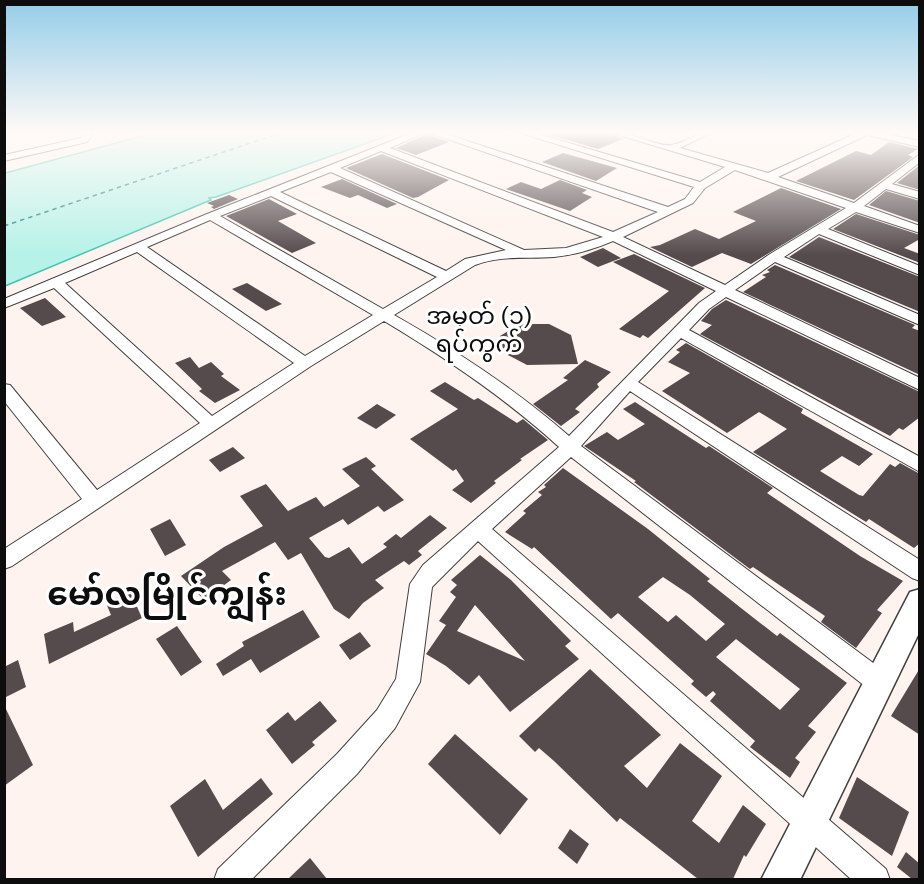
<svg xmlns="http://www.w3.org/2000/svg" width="924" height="884" font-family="'Roboto Serif','Noto Sans Myanmar',serif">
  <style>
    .water { fill: #b6f2e8; stroke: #42c5b2; stroke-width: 1.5 }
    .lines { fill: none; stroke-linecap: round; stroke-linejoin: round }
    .ferry { stroke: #1c8378; stroke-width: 1.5; stroke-dasharray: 4.5 4; stroke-linecap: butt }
    .building { fill: #554a4c; fill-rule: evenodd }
    .minor-casing { stroke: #404040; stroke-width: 2 }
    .tertiary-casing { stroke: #404040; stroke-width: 3 }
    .minor { fill: #fff; fill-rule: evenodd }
    .tertiary { fill: #fff; fill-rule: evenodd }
    .labels { text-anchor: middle; stroke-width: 6; stroke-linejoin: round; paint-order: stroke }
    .quarter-label { font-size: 24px; fill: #0d0d0d; stroke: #fff }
    .near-district-label { font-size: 33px; font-weight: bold; fill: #0d0d0d; stroke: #fff }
  </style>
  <rect width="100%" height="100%" fill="#fef3ee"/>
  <path class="water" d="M157,132H398L216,197L209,198L211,200L206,202L5,286V173Z"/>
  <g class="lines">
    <path class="ferry" d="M4,226L283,132"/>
  </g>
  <g class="building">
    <path d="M547,132H607L623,139L598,149L547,134Z"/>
    <path d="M427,134L449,142L416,155L396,148Z"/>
    <path d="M889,142L918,149L908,155L913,157L854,200L796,181L856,151L871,155Z"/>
    <path d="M563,153L617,168L596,181L542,162Z"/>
    <path d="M382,154L449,180L418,197L413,198L346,168Z"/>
    <path d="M920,165V190L897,183Z"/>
    <path d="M342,179L397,204L387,208L358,195L350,198L321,187Z"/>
    <path d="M560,180L587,190L582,193L592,197L570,211L506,189L521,182L541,189Z"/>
    <path d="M781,188L841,209L751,264L722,253L692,267L650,247L660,245L695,229L719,239L756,221L733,212Z"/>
    <path d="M886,191L920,201V223L869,205Z"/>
    <path d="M229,195L238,199L214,209L211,207L214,206L207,203Z"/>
    <path d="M269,199L297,214L278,221L316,243L292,253L226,216Z"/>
    <path d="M856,214L920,235V239L904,248L920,254V263L833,229Z"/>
    <path d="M819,237L920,277V312L789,257Z"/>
    <path d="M603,248L621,258L598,267L580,257Z"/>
    <path d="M634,254L705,288L648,338L643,335L640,338L619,329L669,291L613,262Z"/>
    <path d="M775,265L915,325L912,328L920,331V375L743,292L766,277L762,275L770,272L767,270Z"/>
    <path d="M247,283L282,304L266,311L232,289Z"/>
    <path d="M45,298L66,317L42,326L20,308Z"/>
    <path d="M726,300L920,392V417L903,430L899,428L890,436L700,334L712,325L701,321L712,309Z"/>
    <path d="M520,324H549L571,335L578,364L527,365L504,353L500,336Z"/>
    <path d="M686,343L803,409L801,413L873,454L859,466L842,456L820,471L859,495L863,496L890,464L895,467L900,463L920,474V543L914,548L869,519L866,522L753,452L787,429L759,412L727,433L662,391L690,373L668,362L680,352L676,350Z"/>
    <path d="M190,357L199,368L211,362L224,374L221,376L240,390L215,403L199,391L202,389L175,363Z"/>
    <path d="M585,360L611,372L597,384L599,387L575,409L580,412L561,426L533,404L568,380L563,378Z"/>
    <path d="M445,382L474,400L478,398L517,423L523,419L548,440L520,459L522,460L494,481L496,483L471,503L452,490L464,481L456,469L453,471L410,439L458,409L430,391Z"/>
    <path d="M635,402L706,448L709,446L773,488L767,493L860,556L903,581L877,610L882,613L856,648L821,622L825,616L753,567L750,569L634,482L636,481L584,446L607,432L618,440L645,424L623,409Z"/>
    <path d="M377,404L396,415L376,429L357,418Z"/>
    <path d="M233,447L245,458L220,472L209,460Z"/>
    <path d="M366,457L376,466L371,469L404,500L384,512L378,506L348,525L343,519L309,538L325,557L329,558L349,547L362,564L387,547L383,544L396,534L401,538L430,515L447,528L418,551L422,555L409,565L404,561L375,580L384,588L363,603L349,619L334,609L301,553L288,560L275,542L222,571L231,580L204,600L181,576L224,547L263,526L240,496L266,484L288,511L316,497L324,507L360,486L342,469Z"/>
    <path d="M563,468L648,529L710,579L707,581L741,608L777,636L780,633L847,683L808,726L816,732L795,758L800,762L790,778L750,747L755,741L710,701L716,694L713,691L706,697L691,684L694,681L618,613L611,619L534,547L532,549L505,532L526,513L523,511L542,495L538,492L546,487L544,485ZM663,577L690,595L725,624L706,641L676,615L668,622L638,597ZM736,639L800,689L780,710L716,657Z"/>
    <path d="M170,519L186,545L165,556L150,529Z"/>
    <path d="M480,555L511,580L571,641L565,646L579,659L510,712L479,675L469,685L446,666L426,654L446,625L439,621L456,597L450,592L457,585L451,580ZM475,605L525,661L457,631Z"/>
    <path d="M130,591L142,618L49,664L44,634L73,622L74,632L111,615L106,603Z"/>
    <path d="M303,610L320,637L260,673L251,659L223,676L216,664L244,646L242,642Z"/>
    <path d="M177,626L202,662L181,676L156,639Z"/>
    <path d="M360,632L371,646L350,660L339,645Z"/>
    <path d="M18,660L26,687L4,698V667Z"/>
    <path d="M920,668V735L891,716Z"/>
    <path d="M590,669L661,735L624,766L647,788L680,743L722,776L692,821L719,843L743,805L766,824L746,857L744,855L733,879H698L620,818L617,822L554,761L539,748L535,752L519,736Z"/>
    <path d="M320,701L337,721L312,742L315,745L292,764L266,730L288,712L295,721Z"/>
    <path d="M4,705L33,765L4,786Z"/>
    <path d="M455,734L528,799L500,835L428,764Z"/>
    <path d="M857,777L909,812L892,856L839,818Z"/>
    <path d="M261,778L273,794L198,857L170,806L205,779L223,810Z"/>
    <path d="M570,829L589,844L577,864L558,848Z"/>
    <path d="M906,852L920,864V879H912L897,867Z"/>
    <path d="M310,858L327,879H288Z"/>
  </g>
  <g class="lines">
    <g class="minor-casing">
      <g id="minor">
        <path d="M85,132H94L87,142L4,161V155L81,138Z"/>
        <path d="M414,132H426L390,148L613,232L658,212L427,132H440L668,207L685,199L694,187L518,132H532L700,182L725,167L609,132C630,131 657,147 671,145C686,143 696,132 712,132L680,148L768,173L859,132H876L920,141V147L867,135L778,177L854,203L920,154V162L892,184L920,192V199L886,189L864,206L920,226V233L856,212L828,229L920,266V275L819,234L784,257L920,315V325L775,262L735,290L920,378V390L726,297L709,309L689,330L920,457V472L681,338L638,382L920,560V581L912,578L630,391L581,446L888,674L891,682L888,690L879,694L870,690L571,457L492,529L886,869L890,880H852L478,541L432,587L420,682L395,728L357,774L251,880H214L218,869L337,754L377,710L396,679L410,584L423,565L559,447C505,398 446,358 384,321L311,366L12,566L4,569V549L82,499L4,401V384L10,385L97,490L200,423L54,288L4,308V299L207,214ZM381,151L603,237L566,248L524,250L340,168ZM735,170L846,208L770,254L725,285L623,237L693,203L705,188ZM331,172L506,250L465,259L446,271L280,192ZM271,196L437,277L383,309L220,216ZM210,220L373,315L305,356L147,247ZM613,241L716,291L699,303L569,436C515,389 456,350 394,315L475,265C501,255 526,259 554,257C575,255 594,249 613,241ZM137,252L294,363L212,416L65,283Z"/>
      </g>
    </g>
    <g class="tertiary-casing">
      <path id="tertiary" d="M920,589V631L800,880H761L910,592Z"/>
    </g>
    <use href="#minor" class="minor"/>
    <use href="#tertiary" class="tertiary"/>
  </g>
  <linearGradient id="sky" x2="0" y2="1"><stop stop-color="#94cde8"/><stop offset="0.52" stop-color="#fffaf7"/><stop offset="1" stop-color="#fffaf7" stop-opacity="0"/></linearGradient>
  <rect width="924" height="255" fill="url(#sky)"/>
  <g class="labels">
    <g class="quarter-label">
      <text x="479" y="324">အမှတ် (၁)<tspan x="479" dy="28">ရပ်ကွက်</tspan></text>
    </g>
    <g class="near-district-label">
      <text x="167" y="605">မော်လမြိုင်ကျွန်း</text>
    </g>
  </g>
  <rect width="924" height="884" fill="none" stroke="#0d0d0d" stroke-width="12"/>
</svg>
